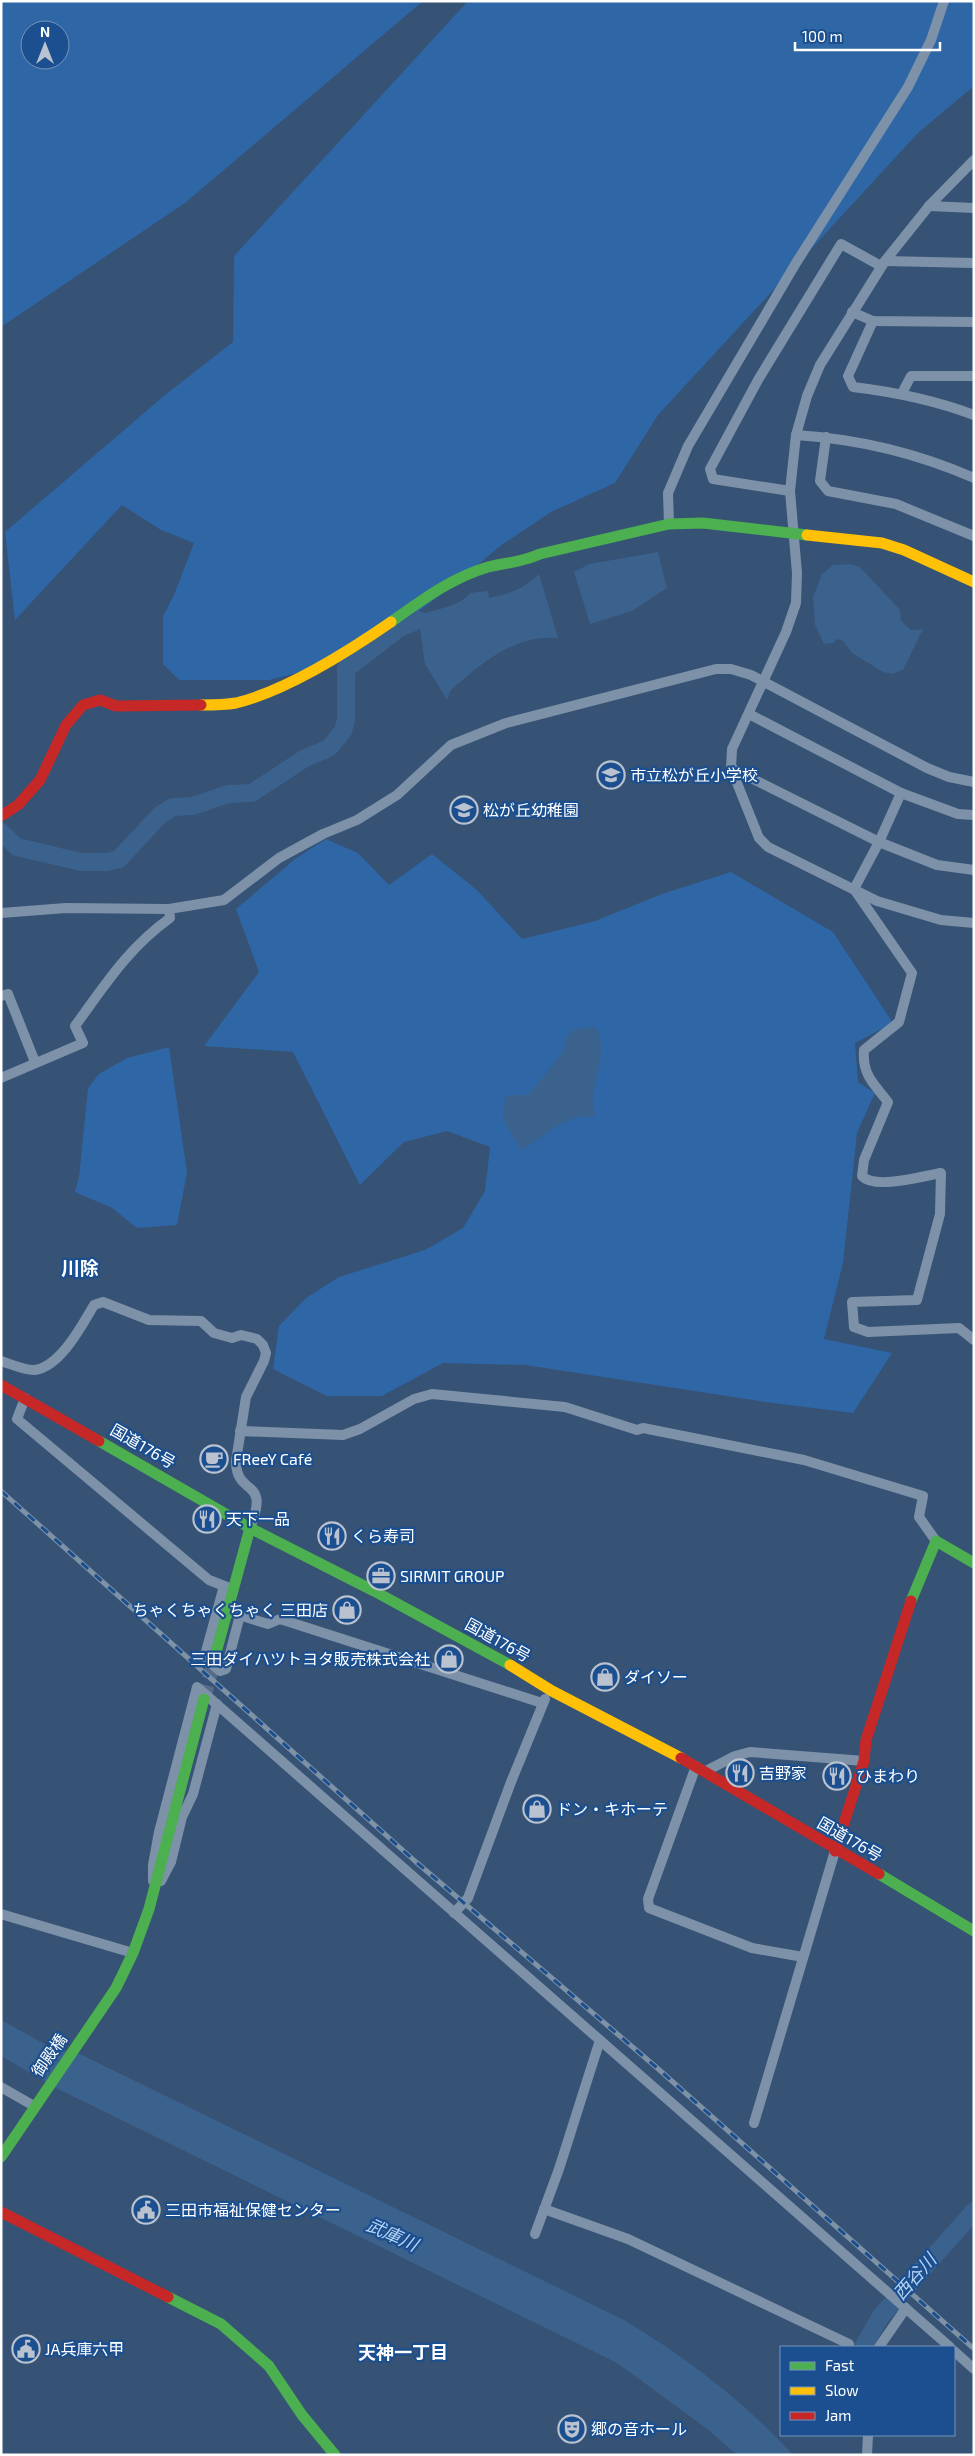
<svg xmlns="http://www.w3.org/2000/svg" width="975" height="2456" font-family="'Exo 2','Noto Sans JP',sans-serif">
  <style>
    .green { fill: #2f66a5; fill-rule: evenodd }
    .water { fill: #3b618d }
    .lines { fill: none; stroke-linecap: round; stroke-linejoin: round }
    .river { stroke: #3b618d; stroke-width: 18 }
    .secondary-tunnel { stroke: #546c89; stroke-width: 14; stroke-dasharray: 14 7; stroke-linecap: butt }
    .street { stroke: #7d92a8; stroke-width: 10 }
    .fast { stroke: #4caf50; stroke-width: 11 }
    .slow { stroke: #ffc107; stroke-width: 11 }
    .jam { stroke: #c62828; stroke-width: 11 }
    .rail-casing { stroke: #7e92a7; stroke-width: 5 }
    .rail { stroke: #1b4f8f; stroke-width: 3; stroke-dasharray: 9; stroke-linecap: butt }
    .labels { text-anchor: middle; stroke-width: 4.5; stroke-linejoin: round; paint-order: stroke }
    .poi-label { font-size: 16px; fill: #fff; stroke: #1b4f8f; text-anchor: start }
    .street-label { font-size: 16px; fill: #fff; stroke: #1b4f8f }
    .water-label { font-size: 18px; font-style: italic; fill: #b5d3f5; stroke: #1b4f8f }
    .neighbourhood-label { font-size: 18px; font-weight: bold; fill: #fff; stroke: #1b4f8f }
    .quarter-label { font-size: 19px; font-weight: bold; fill: #fff; stroke: #1b4f8f }
  </style>
  <rect width="100%" height="100%" fill="#365274"/>
  <g class="green">
    <path d="M1,1H423L185,203L1,327ZM30,30H60V60H30Z"/>
    <path d="M468,1H974V86L918,133L658,415L615,483L551,512L500,546L454,585L354,659L269,680H179L163,664V616L174,595L194,543L161,530L122,505L15,620L5,532L165,395L233,342L234,256Z"/>
    <path d="M326,839L358,853L389,885L432,854L477,890L522,939L595,921L662,894L731,872L833,932L893,1023L855,1043L858,1082L875,1093L857,1133L843,1263L824,1339L892,1353L853,1413L765,1402L525,1365L443,1363L382,1396H327L273,1369L279,1326L306,1298L339,1277L425,1250L463,1228L485,1191L490,1147L447,1131L404,1142L360,1185L293,1052L204,1046L259,972L236,909L295,859Z"/>
    <path d="M169,1047L187,1173L177,1225L137,1228L112,1208L75,1192L79,1177L88,1088L99,1074L127,1058Z"/>
  </g>
  <g class="water">
    <path d="M658,552L667,588L632,611L590,624L574,572L589,564Z"/>
    <path d="M851,564L860,567L900,610L901,621L911,630L923,629L903,670L892,674L883,672L852,653L843,641L837,639L834,643L824,644L815,625L813,597L822,574L833,565Z"/>
    <path d="M539,574L558,638C514,634 481,664 450,691L447,700L425,664L420,628L409,620C428,608 455,611 470,593L488,591L489,598C511,594 522,589 539,574Z"/>
    <path d="M596,1027C607,1049 597,1070 593,1093C592,1101 594,1110 595,1117C564,1112 546,1138 521,1150L503,1119L505,1097L511,1095H528L561,1055L568,1035L575,1029Z"/>
    <path d="M1,2020L52,2048L80,2054L626,2321C688,2359 744,2401 793,2455H737L706,2428L617,2363L58,2089L1,2056Z"/>
  </g>
  <g class="lines">
    <g class="river">
      <path d="M1,832L17,847L81,862H107L119,859L160,815L173,807L193,806L228,794L252,793L305,758L329,748L343,731L346,720V669L398,629L418,620"/>
      <path d="M863,2347L881,2316L974,2211"/>
    </g>
    <path class="secondary-tunnel" d="M204,1699L214,1660"/>
    <g class="street">
      <path d="M929,206L974,208"/>
      <path d="M885,261L974,263"/>
      <path d="M852,312L873,321L974,322"/>
      <path d="M873,321L848,376L853,387C895,392 934,400 974,415"/>
      <path d="M902,393L911,376H974"/>
      <path d="M796,435L807,396L820,365L885,261L929,206L974,160"/>
      <path d="M826,437L820,481L828,491L896,504L974,536"/>
      <path d="M974,478C917,453 858,439 796,435L790,491L797,573L796,603L786,632L732,749L731,768L759,838L768,847L877,901L941,920L974,923"/>
      <path d="M790,491L713,479L710,469L758,380L841,244L881,266"/>
      <path d="M669,524L668,493L688,446L796,263L908,87L931,40L944,1"/>
      <path d="M749,714L901,793L958,814L974,815"/>
      <path d="M731,768L879,842L937,865L974,870"/>
      <path d="M854,889L879,842L901,793"/>
      <path d="M856,892L912,973L899,1022L864,1050C862,1075 874,1084 888,1102L864,1160L862,1176C875,1190 923,1176 941,1173L940,1214L917,1300L852,1302L854,1327L868,1332L959,1328L974,1340"/>
      <path d="M1,913L66,908L169,909L224,900L279,858L323,834L357,820L397,795L451,745L506,723L716,669H731L751,675L927,768L949,777L974,782"/>
      <path d="M1,996L8,994L35,1062"/>
      <path d="M1,1078L83,1043L75,1026C105,985 128,948 170,918L169,909"/>
      <path d="M1,1361C11,1364 26,1371 35,1370C61,1366 82,1325 94,1305L103,1302L149,1320L201,1321L214,1333L232,1338L241,1335L257,1339L263,1345L266,1353L264,1361L246,1397L236,1461C236,1498 271,1476 250,1528"/>
      <path d="M25,1398L17,1419L209,1580L232,1589"/>
      <path d="M240,1431L343,1435L360,1429L414,1399L432,1394L565,1407L637,1430L643,1428L804,1460L923,1496L919,1517L936,1541"/>
      <path d="M224,1586L205,1655L206,1659L220,1671L226,1669L240,1615"/>
      <path d="M226,1611L268,1624L280,1619L542,1703"/>
      <path d="M696,1766L648,1899L649,1908L752,1948L803,1957"/>
      <path d="M706,1771L735,1756L750,1752L864,1761"/>
      <path d="M153,1881V1865L159,1832L197,1687L950,2347"/>
      <path d="M161,1881L171,1862L182,1817L193,1794L217,1704"/>
      <path d="M454,1913L468,1898L511,1782L545,1699"/>
      <path d="M1,1914L133,1953"/>
      <path d="M1,2087L34,2106"/>
      <path d="M754,2123L835,1851"/>
      <path d="M544,2209L628,2239L849,2344"/>
      <path d="M535,2234L559,2169L600,2040"/>
      <path d="M879,2347L906,2308"/>
      <path d="M954,2351L974,2369"/>
      <path d="M867,2455L868,2435"/>
    </g>
    <g class="fast">
      <path d="M391,622C422,600 451,578 488,567C508,562 520,563 540,554L669,524L703,523L807,535"/>
      <path d="M99,1441L250,1528L374,1591L510,1665"/>
      <path d="M911,1601L936,1541L974,1563"/>
      <path d="M214,1660L250,1528"/>
      <path d="M879,1874L974,1931"/>
      <path d="M1,2157L116,1988L133,1953L149,1909L204,1699"/>
      <path d="M168,2297L221,2324L269,2366L302,2415L335,2455"/>
    </g>
    <g class="slow">
      <path d="M807,535L882,543L904,550L974,582"/>
      <path d="M201,705C212,705 225,705 236,703C285,691 349,651 391,622"/>
      <path d="M510,1665L552,1691L681,1758"/>
    </g>
    <g class="jam">
      <path d="M1,816L18,805L40,780L66,725L83,705L100,700L116,706L201,705"/>
      <path d="M1,1385L99,1441"/>
      <path d="M681,1758L879,1874"/>
      <path d="M835,1851L864,1761L866,1740L911,1601"/>
      <path d="M1,2212L168,2297"/>
    </g>
    <g class="rail-casing">
      <path id="rail" d="M1,1491L416,1862L656,2067L974,2349"/>
    </g>
    <use href="#rail" class="rail"/>
  </g>
  <defs>
    <g id="school-ring" transform="scale(1.4375)"><circle r="9.5" fill="#1b4f8f" stroke="#b9c2ce" stroke-width="1.5"/><path d="M0-5L7-2L0 1L-7-2ZM-4 1L0 2.5L4 1V4Q0 6-4 4Z" fill="#b9c2ce"/></g>
    <g id="cafe-ring" transform="scale(1.4375)"><circle r="9.5" fill="#1b4f8f" stroke="#b9c2ce" stroke-width="1.5"/><path d="M-5.5-4.5H6V0H3Q3 3.5 0 3.5H-2.5Q-5.5 3.5-5.5 0ZM3-3.2v2h1.7v-2ZM-6 4.5H4V6H-6Z" fill="#b9c2ce"/></g>
    <g id="restaurant-ring" transform="scale(1.4375)"><circle r="9.5" fill="#1b4f8f" stroke="#b9c2ce" stroke-width="1.5"/><path d="M-5-6h1v4h1v-4h1v4h1v-4h1v5L-1.5 .5V6h-2V.5L-5-1ZM5-6V6H3V1.5H1.5Q1.5-4 5-6Z" fill="#b9c2ce"/></g>
    <g id="office-ring" transform="scale(1.4375)"><circle r="9.5" fill="#1b4f8f" stroke="#b9c2ce" stroke-width="1.5"/><path d="M-6-3h4V-5.5h4V-3h4V5H-6ZM-1-4.5V-3h2v-1.5ZM-6 0V1H6V0Z" fill="#b9c2ce"/></g>
    <g id="shop-ring" transform="scale(1.4375)"><circle r="9.5" fill="#1b4f8f" stroke="#b9c2ce" stroke-width="1.5"/><path d="M-5-2.5h2.3a2.7 3.5 0 0 1 5.4 0H5L5.5 6h-11ZM-1.5-2.5h3a1.5 2.3 0 0 0-3 0Z" fill="#b9c2ce"/></g>
    <g id="civic-ring" transform="scale(1.4375)"><circle r="9.5" fill="#1b4f8f" stroke="#b9c2ce" stroke-width="1.5"/><path d="M-.6-6.5H3V-4.5H.6V-3L4-1V1h2V6H-6V1h2V-1L-.6-3ZM-1.2 2.5V6h2.4V2.5Z" fill="#b9c2ce"/></g>
    <g id="theatre-ring" transform="scale(1.4375)"><circle r="9.5" fill="#1b4f8f" stroke="#b9c2ce" stroke-width="1.5"/><path d="M-5-5.5Q0-4 5-5.5V0Q5 5 0 6Q-5 5-5 0ZM-3.3-2.5H-1v1.5H-3.3ZM1-2.5H3.3v1.5H1ZM-2.8 1Q0 5.5 2.8 1Z" fill="#b9c2ce"/></g>
  </defs>
  <g fill-rule="evenodd">
    <use href="#school-ring" x="611" y="775"/>
    <use href="#school-ring" x="464" y="810"/>
    <use href="#cafe-ring" x="214" y="1459"/>
    <use href="#restaurant-ring" x="207" y="1519"/>
    <use href="#restaurant-ring" x="332" y="1536"/>
    <use href="#office-ring" x="381" y="1576"/>
    <use href="#shop-ring" x="347" y="1610"/>
    <use href="#shop-ring" x="449" y="1659"/>
    <use href="#shop-ring" x="605" y="1677"/>
    <use href="#restaurant-ring" x="740" y="1773"/>
    <use href="#restaurant-ring" x="837" y="1776"/>
    <use href="#shop-ring" x="537" y="1809"/>
    <use href="#civic-ring" x="146" y="2210"/>
    <use href="#civic-ring" x="26" y="2349"/>
    <use href="#theatre-ring" x="572" y="2429"/>
  </g>
  <g class="labels">
    <g class="poi-label">
      <text x="630" y="781">市立松が丘小学校</text>
      <text x="483" y="816">松が丘幼稚園</text>
      <text x="233" y="1465">FReeY Café</text>
      <text x="226" y="1525">天下一品</text>
      <text x="351" y="1542">くら寿司</text>
      <text x="400" y="1582">SIRMIT GROUP</text>
      <text x="328" y="1616" text-anchor="end">ちゃくちゃくちゃく 三田店</text>
      <text x="430" y="1665" text-anchor="end">三田ダイハツトヨタ販売株式会社</text>
      <text x="624" y="1683">ダイソー</text>
      <text x="759" y="1779">吉野家</text>
      <text x="856" y="1782">ひまわり</text>
      <text x="556" y="1815">ドン・キホーテ</text>
      <text x="165" y="2216">三田市福祉保健センター</text>
      <text x="45" y="2355">JA兵庫六甲</text>
      <text x="591" y="2435">郷の音ホール</text>
    </g>
    <g class="street-label">
      <text transform="translate(143 1446) rotate(30)" y="6">国道176号</text>
      <text transform="translate(498 1640) rotate(29)" y="6">国道176号</text>
      <text transform="translate(850 1839) rotate(30)" y="6">国道176号</text>
      <text transform="translate(49 2055) rotate(-55)" y="6">御殿橋</text>
    </g>
    <g class="water-label">
      <text transform="translate(392 2235) rotate(24)" y="6">武庫川</text>
      <text transform="translate(915 2277) rotate(-49)" y="6">西谷川</text>
    </g>
    <g class="neighbourhood-label">
      <text x="403" y="2359">天神一丁目</text>
    </g>
    <g class="quarter-label">
      <text x="80" y="1275">川除</text>
    </g>
  </g>
  <rect width="975" height="2456" fill="none" stroke="#ffffff" stroke-width="5"/>
  <rect x="780" y="2346" width="175" height="90" fill="#1b4f8f" stroke="#7695bc"/>
  <rect x="790" y="2362" width="25" height="8" fill="#4caf50" stroke="#7695bc"/>
  <text x="825" y="2371" font-size="15" fill="#ffffff">Fast</text>
  <rect x="790" y="2387" width="25" height="8" fill="#ffc107" stroke="#7695bc"/>
  <text x="825" y="2396" font-size="15" fill="#ffffff">Slow</text>
  <rect x="790" y="2412" width="25" height="8" fill="#c62828" stroke="#7695bc"/>
  <text x="825" y="2421" font-size="15" fill="#ffffff">Jam</text>
  <g transform="translate(45 45)"><circle r="24" fill="#1b4f8f" stroke="#7695bc"/>
  <path d="M0-4L9 19L0 12L-9 19Z" fill="#b9c2ce"/>
  <text y="-8" font-size="14" font-weight="bold" text-anchor="middle" fill="#ffffff">N</text>
  </g>
  <path d="M795 42v8h145v-8" fill="none" stroke="#ffffff" stroke-width="2.5"/>
  <text x="802" y="42" font-size="15" fill="#ffffff" stroke="#1b4f8f" stroke-width="4" paint-order="stroke">100 m</text>
</svg>
